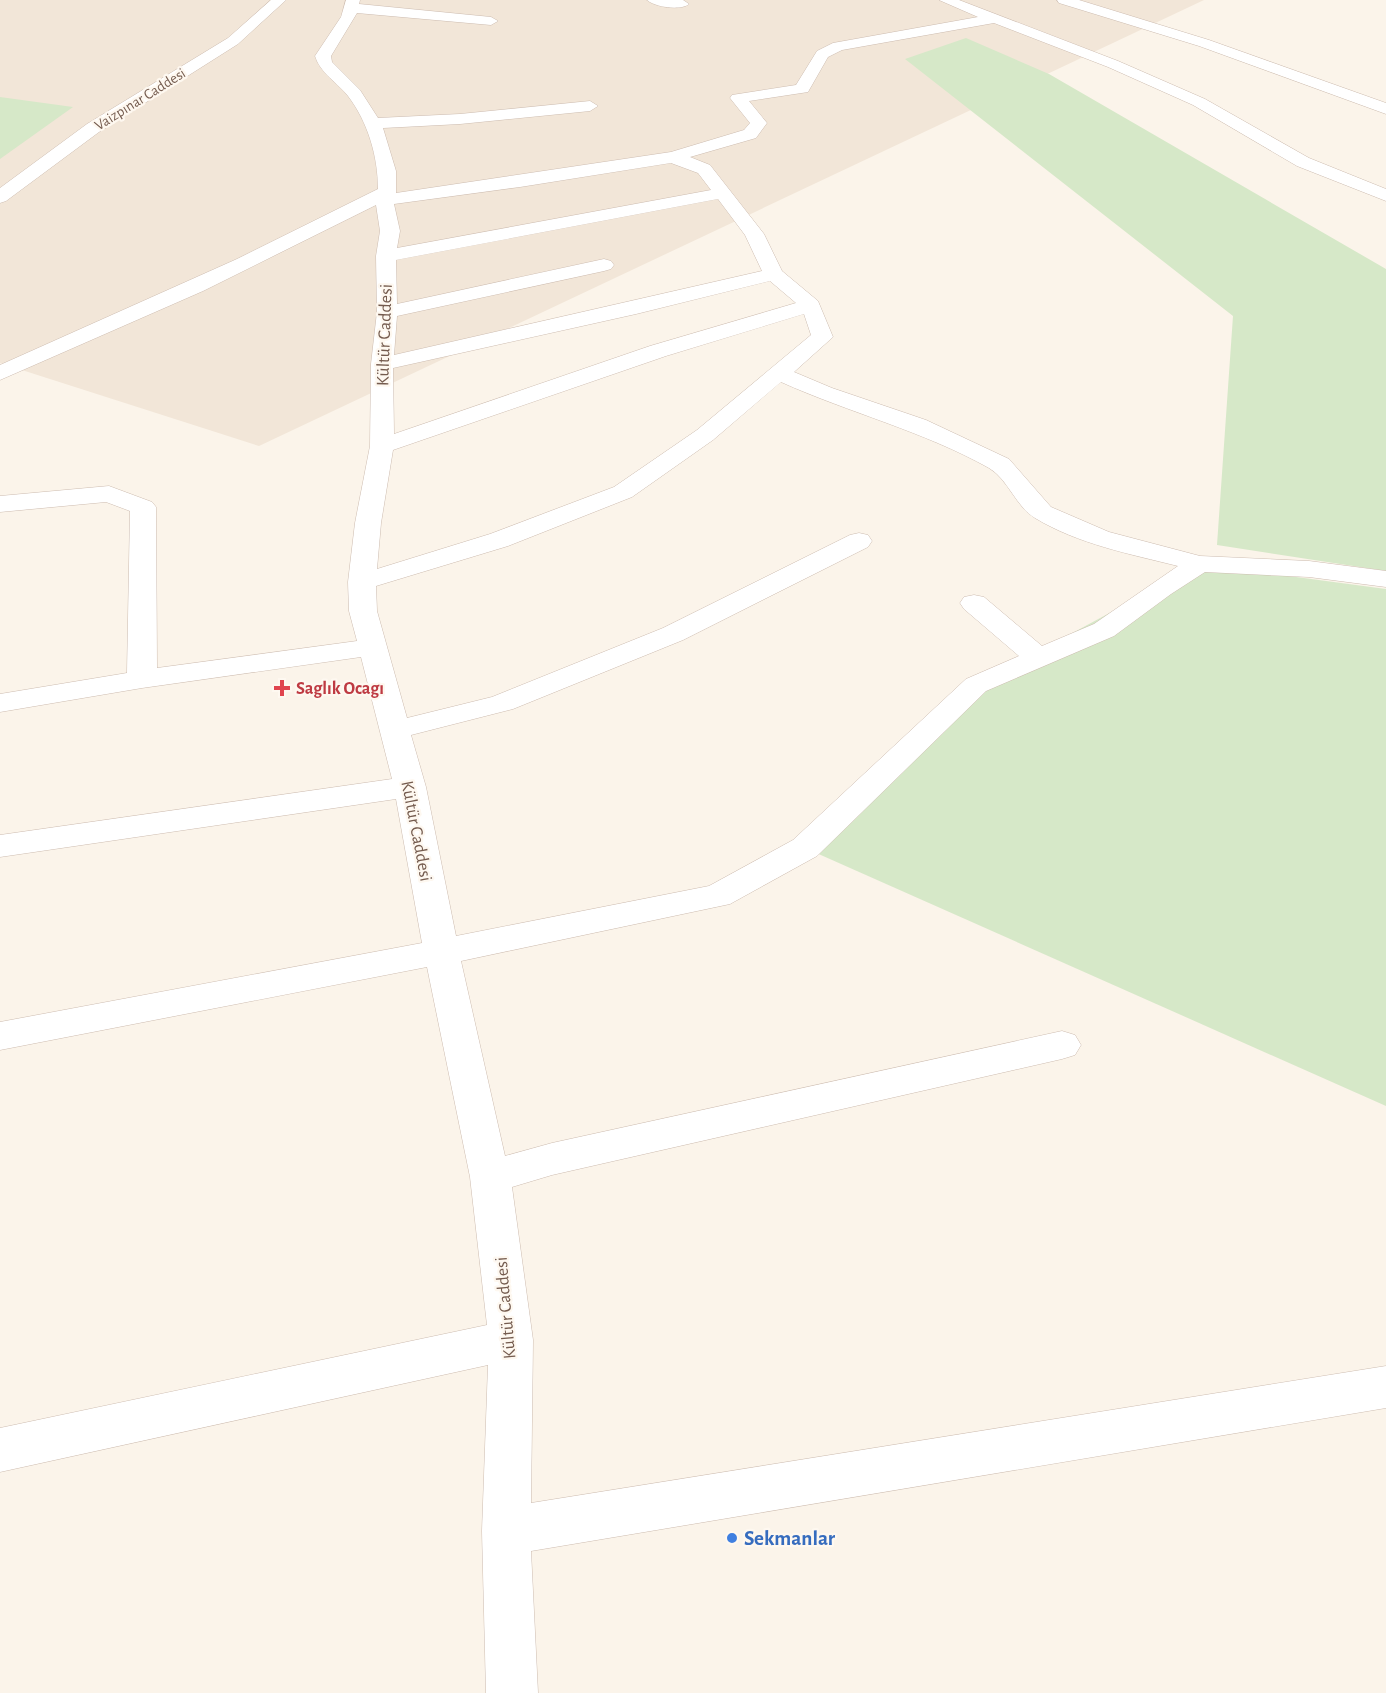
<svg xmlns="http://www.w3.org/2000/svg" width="1386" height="1693" font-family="'Alegreya Sans',sans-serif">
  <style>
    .residential { fill: #f2e6d8 }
    .green { fill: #d6e8c8 }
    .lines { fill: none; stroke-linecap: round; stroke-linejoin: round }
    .minor-casing { stroke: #cdbcb0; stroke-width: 1 }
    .minor { fill: #fff; fill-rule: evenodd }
    .health-dot { fill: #e0444e; stroke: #fef8f0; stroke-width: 2 }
    .shop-dot { fill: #3f7fe0; stroke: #fef8f0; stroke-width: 2 }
    .labels { text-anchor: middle; stroke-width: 4.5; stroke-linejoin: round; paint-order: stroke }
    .far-street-label { font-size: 15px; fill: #745b4e; stroke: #fef8f0 }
    .street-label { font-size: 18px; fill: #745b4e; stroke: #fef8f0 }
    .health-label { font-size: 18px; font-weight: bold; fill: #be3a42; stroke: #fef8f0; text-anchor: start }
    .near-shop-label { font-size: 21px; font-weight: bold; fill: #366cbe; stroke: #fef8f0; text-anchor: start }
  </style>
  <rect width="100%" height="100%" fill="#fbf4ea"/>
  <path class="residential" d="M0,0H1204L259,446L0,363Z"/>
  <g class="green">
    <path d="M966,38L1049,74L1386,269V571L1217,545L1233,316L905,59Z"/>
    <path d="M0,97L73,107L0,159Z"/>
    <path d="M1200,564L1386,589V1106L805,848L976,685Z"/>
  </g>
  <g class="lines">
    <g class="minor-casing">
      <g id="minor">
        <path d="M271,0H286L238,44L99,132L6,201L0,203V188L87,124L228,38Z"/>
        <path d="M346,0H360L359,4L491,17L498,21L491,25L357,13L331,56L332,62L360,90L378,118L460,114L590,101L598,106L590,111L460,124L383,128L396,171V193L671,152L744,130L750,123L730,98L732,95L796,85L817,51L833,43L978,17L939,0H959L1118,61L1205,99L1309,158L1386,189V201L1297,166L1193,105L1108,67L994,23L842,50L828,57L808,92L749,101L767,123L756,138L690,157L710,165L764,234L782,271L818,301L833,337L794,372L832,388L926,420L1009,459L1051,507L1109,532L1200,556L1309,561L1386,571V587L1309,577L1205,572L1171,594L1114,636L986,691L817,856L730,904L461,961L505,1156L552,1143L1062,1031L1075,1035L1081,1045L1075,1055L1062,1059L552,1175L512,1187L533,1340L531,1503L1386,1366V1408L531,1551L538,1693H486L482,1531L488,1365L0,1472V1428L487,1325L470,1177L427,967L0,1050V1022L422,943L396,799L0,857V835L392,779L361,657L142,688L0,712V694L127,673L130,511L106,502L0,512V496L109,486L152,502L156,507L157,668L357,641L349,611L348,582L355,523L370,446L371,364L377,312L376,256L380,231L376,205L203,291L0,380V365L237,259L378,189C378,157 368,122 348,96C338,83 320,73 315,56L341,17ZM671,163L698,173L711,190L397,248L400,231L394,204L520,187ZM718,199L745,235L762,271L394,355L397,316L604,271L611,269L614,265L611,261L604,259L397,304L396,260ZM770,281L796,303L650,346L394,434L393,368L636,314ZM804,314L811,335L697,430L614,487L490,534L377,569L381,523L393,450L666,356ZM781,382C850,413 923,431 989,468C1008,479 1016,507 1035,518C1078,544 1130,554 1178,566L1094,624L1042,646L984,597L974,595L964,597L960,603L964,609L1019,656L966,679L793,840L709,886L456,936L426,787L411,735L513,709L683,640L868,547L872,541L868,535L859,533L850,535L663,628L492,697L407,718L377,611L376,586L508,546L632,497L713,440Z"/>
        <path d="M647,0H683L689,4C681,11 654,7 647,0Z"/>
        <path d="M1057,0H1079L1209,40L1386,103V114L1199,46L1059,3Z"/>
      </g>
    </g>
    <use href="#minor" class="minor"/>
  </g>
  <path class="health-dot" d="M279 679h6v6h6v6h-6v6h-6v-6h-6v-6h6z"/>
  <circle class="shop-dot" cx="732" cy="1538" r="6"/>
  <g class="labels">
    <g class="far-street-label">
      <text transform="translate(140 99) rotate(-32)" y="5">Vaizpınar Caddesi</text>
    </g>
    <g class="street-label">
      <text transform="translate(384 335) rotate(-88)" y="6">Kültür Caddesi</text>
      <text transform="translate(417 831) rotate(79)" y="6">Kültür Caddesi</text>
      <text transform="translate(505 1308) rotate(-95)" y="6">Kültür Caddesi</text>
    </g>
    <g class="health-label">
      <text x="296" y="694">Saglık Ocagı</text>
    </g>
    <g class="near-shop-label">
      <text x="744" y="1545">Sekmanlar</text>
    </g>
  </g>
</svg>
